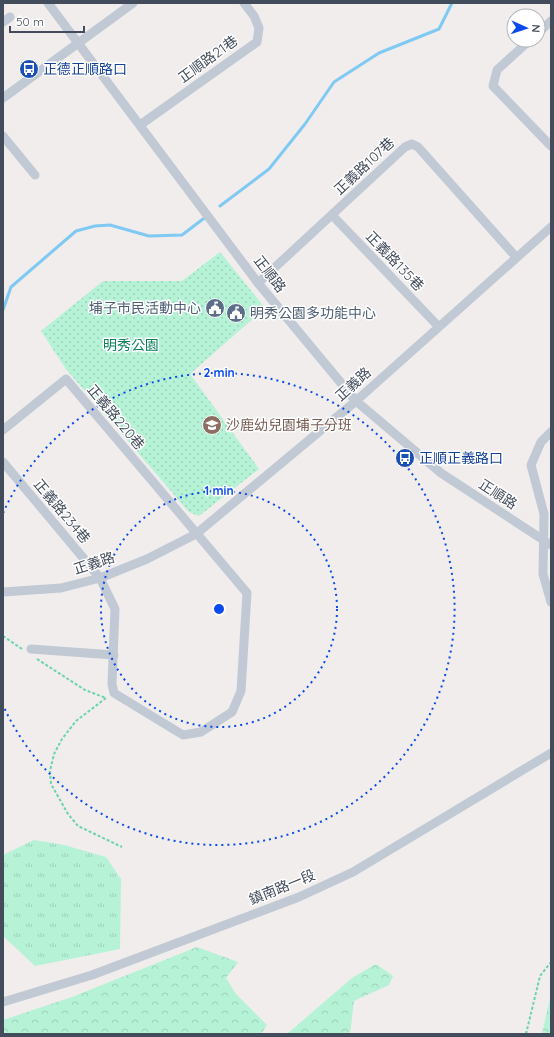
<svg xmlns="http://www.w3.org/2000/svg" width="554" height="1037" font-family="Quicksand,'Noto Sans TC',sans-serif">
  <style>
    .grass { fill: url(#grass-tufts) }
    .forest { fill: url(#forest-crowns) }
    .park { fill: url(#park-dots) }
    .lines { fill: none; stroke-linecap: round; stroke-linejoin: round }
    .stream { stroke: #7fc9f3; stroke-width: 3 }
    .path { stroke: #6bd3af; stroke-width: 2; stroke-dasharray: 3 2; stroke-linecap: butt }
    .minor { stroke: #c1c9d5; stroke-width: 9 }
    .ring { fill: none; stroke: #094aed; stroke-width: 2; stroke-dasharray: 2 4 }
    .labels { text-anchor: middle; stroke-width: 3; stroke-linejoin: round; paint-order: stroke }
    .street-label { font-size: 14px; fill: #434c5b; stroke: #fff }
    .transit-label { font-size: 14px; fill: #164399; stroke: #fff; text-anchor: start }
    .service-label { font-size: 14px; fill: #4e5e75; stroke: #fff; text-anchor: end }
    .park-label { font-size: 14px; fill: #0e825a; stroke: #fff }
    .education-label { font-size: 14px; fill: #785e54; stroke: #fff; text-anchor: start }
    .centre { fill: #094aed; stroke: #fff; stroke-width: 2 }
    .ring-label { font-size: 12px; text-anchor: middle; font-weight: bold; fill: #094aed; stroke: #fff; stroke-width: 3; stroke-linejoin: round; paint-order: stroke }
  </style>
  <defs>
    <pattern id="grass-tufts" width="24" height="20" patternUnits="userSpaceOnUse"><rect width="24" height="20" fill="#b5f2d6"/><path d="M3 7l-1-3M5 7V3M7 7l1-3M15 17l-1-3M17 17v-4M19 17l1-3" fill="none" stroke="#9dd1ba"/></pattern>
    <pattern id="forest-crowns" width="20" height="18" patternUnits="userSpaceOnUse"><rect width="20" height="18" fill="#b5f2d6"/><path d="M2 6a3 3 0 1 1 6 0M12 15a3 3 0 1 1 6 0" fill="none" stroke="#9dd1ba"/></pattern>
    <pattern id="park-dots" width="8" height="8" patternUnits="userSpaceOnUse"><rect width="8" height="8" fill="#b5f2d6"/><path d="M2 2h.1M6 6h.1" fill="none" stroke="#9dd1ba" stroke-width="1.8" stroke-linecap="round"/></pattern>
  </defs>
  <rect width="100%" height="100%" fill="#f0edec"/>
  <path class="grass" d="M34,840L64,845L106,857L121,879L120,949L35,966L3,936V855Z"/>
  <g class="forest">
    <path d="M197,947L238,962L226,978L236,994L267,1025L261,1034H3V1020L72,997Z"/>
    <path d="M376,964L393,976L389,985L354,1001L350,1034H287L352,978Z"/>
    <path d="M550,998L551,999V1034H542Z"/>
  </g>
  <path class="park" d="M220,252L265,308L190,374L259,469L199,516L189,512L66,369L41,331L103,281H182Z"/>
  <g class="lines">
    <g class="stream">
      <path d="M220,206L269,169L305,124L334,82L379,53L439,29L452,3"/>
      <path d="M3,310L11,287L76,231L95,226L110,225L149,236L182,235L207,216"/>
    </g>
    <g class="path">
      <path d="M3,636L22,649"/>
      <path d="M37,659L85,690L106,698"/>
      <path d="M106,698L76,721L62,739L54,754L50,771L51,784L68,814L78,826L122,847"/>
      <path d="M526,1034L540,976L551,962"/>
    </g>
    <g class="minor">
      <path d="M48,3L258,283L356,401L441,473L551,545"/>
      <path d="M3,22L10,17"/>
      <path d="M538,33L551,21"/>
      <path d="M530,40L497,70L493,86L551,146"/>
      <path d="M3,98L133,3"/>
      <path d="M140,125L257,42L259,28L254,16L244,3"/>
      <path d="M3,136L35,175"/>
      <path d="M332,215L438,326"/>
      <path d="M258,283L405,147L412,144L418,147L516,257"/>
      <path d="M3,430L66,379L247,593L241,691L232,712L201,732L183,735L114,693L112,684L115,609L100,578L3,462"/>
      <path d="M551,432L541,442L531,465L544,514L543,574L551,602"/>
      <path d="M3,592L61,588L100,578L147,559L196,534L356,401L551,227"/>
      <path d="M31,649L114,655"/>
      <path d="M3,1002L92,975L299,897L353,872L551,753"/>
    </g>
  </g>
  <g class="ring">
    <circle cx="219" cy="609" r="118"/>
    <path d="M3 513A236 236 0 1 1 3 705"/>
  </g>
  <defs>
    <g id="bus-disc" transform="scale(1)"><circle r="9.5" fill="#1a4fb4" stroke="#fff"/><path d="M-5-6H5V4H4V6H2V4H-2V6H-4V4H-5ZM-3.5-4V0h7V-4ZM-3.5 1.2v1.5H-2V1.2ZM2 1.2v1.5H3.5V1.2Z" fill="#fff"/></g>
    <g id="civic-disc" transform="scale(1)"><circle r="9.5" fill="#5c6f8a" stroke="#fff"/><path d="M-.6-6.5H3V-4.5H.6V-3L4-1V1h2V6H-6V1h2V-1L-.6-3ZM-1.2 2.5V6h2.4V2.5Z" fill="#fff"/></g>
    <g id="school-disc" transform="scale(1)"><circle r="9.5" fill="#8d6e63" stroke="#fff"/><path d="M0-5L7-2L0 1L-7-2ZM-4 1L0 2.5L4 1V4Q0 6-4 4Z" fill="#fff"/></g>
  </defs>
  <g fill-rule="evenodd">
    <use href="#bus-disc" x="29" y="69"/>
    <use href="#civic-disc" x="215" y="308"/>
    <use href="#civic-disc" x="236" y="313"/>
    <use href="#school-disc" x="212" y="425"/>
    <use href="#bus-disc" x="405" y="458"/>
  </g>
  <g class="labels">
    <g class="street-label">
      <text transform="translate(208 59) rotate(-36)" y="5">正順路21巷</text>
      <text transform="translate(364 166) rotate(-43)" y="5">正義路107巷</text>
      <text transform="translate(395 261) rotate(46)" y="5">正義路135巷</text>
      <text transform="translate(270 274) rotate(52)" y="5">正順路</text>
      <text transform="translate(353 384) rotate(-42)" y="5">正義路</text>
      <text transform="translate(116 417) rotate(50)" y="5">正義路220巷</text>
      <text transform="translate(498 494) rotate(33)" y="5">正順路</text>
      <text transform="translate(62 511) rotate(50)" y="5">正義路234巷</text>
      <text transform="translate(94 563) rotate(-18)" y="5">正義路</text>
      <text transform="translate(282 887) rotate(-22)" y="5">鎮南路一段</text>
    </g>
    <g class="transit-label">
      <text x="43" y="74">正德正順路口</text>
      <text x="419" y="463">正順正義路口</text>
    </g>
    <g class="service-label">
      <text x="201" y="313">埔子市民活動中心</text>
      <text x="250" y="318" text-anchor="start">明秀公園多功能中心</text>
    </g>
    <g class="park-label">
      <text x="131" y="350">明秀公園</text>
    </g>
    <g class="education-label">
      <text x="226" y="430">沙鹿幼兒園埔子分班</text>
    </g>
  </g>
  <circle cx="219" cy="609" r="6" class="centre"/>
  <g class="ring-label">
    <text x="219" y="377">2 min</text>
    <text x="219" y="495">1 min</text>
  </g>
  <rect width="554" height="1037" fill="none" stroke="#434c5b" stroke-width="8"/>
  <g transform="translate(526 28) rotate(93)"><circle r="19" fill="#ffffff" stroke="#b4b7bd"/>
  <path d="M0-3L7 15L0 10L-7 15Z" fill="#094aed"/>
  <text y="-6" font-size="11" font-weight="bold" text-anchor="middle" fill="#434c5b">N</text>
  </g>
  <path d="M10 26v6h74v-6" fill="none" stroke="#434c5b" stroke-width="2"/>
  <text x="16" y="26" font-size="12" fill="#434c5b" stroke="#ffffff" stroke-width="3" paint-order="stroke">50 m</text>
</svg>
